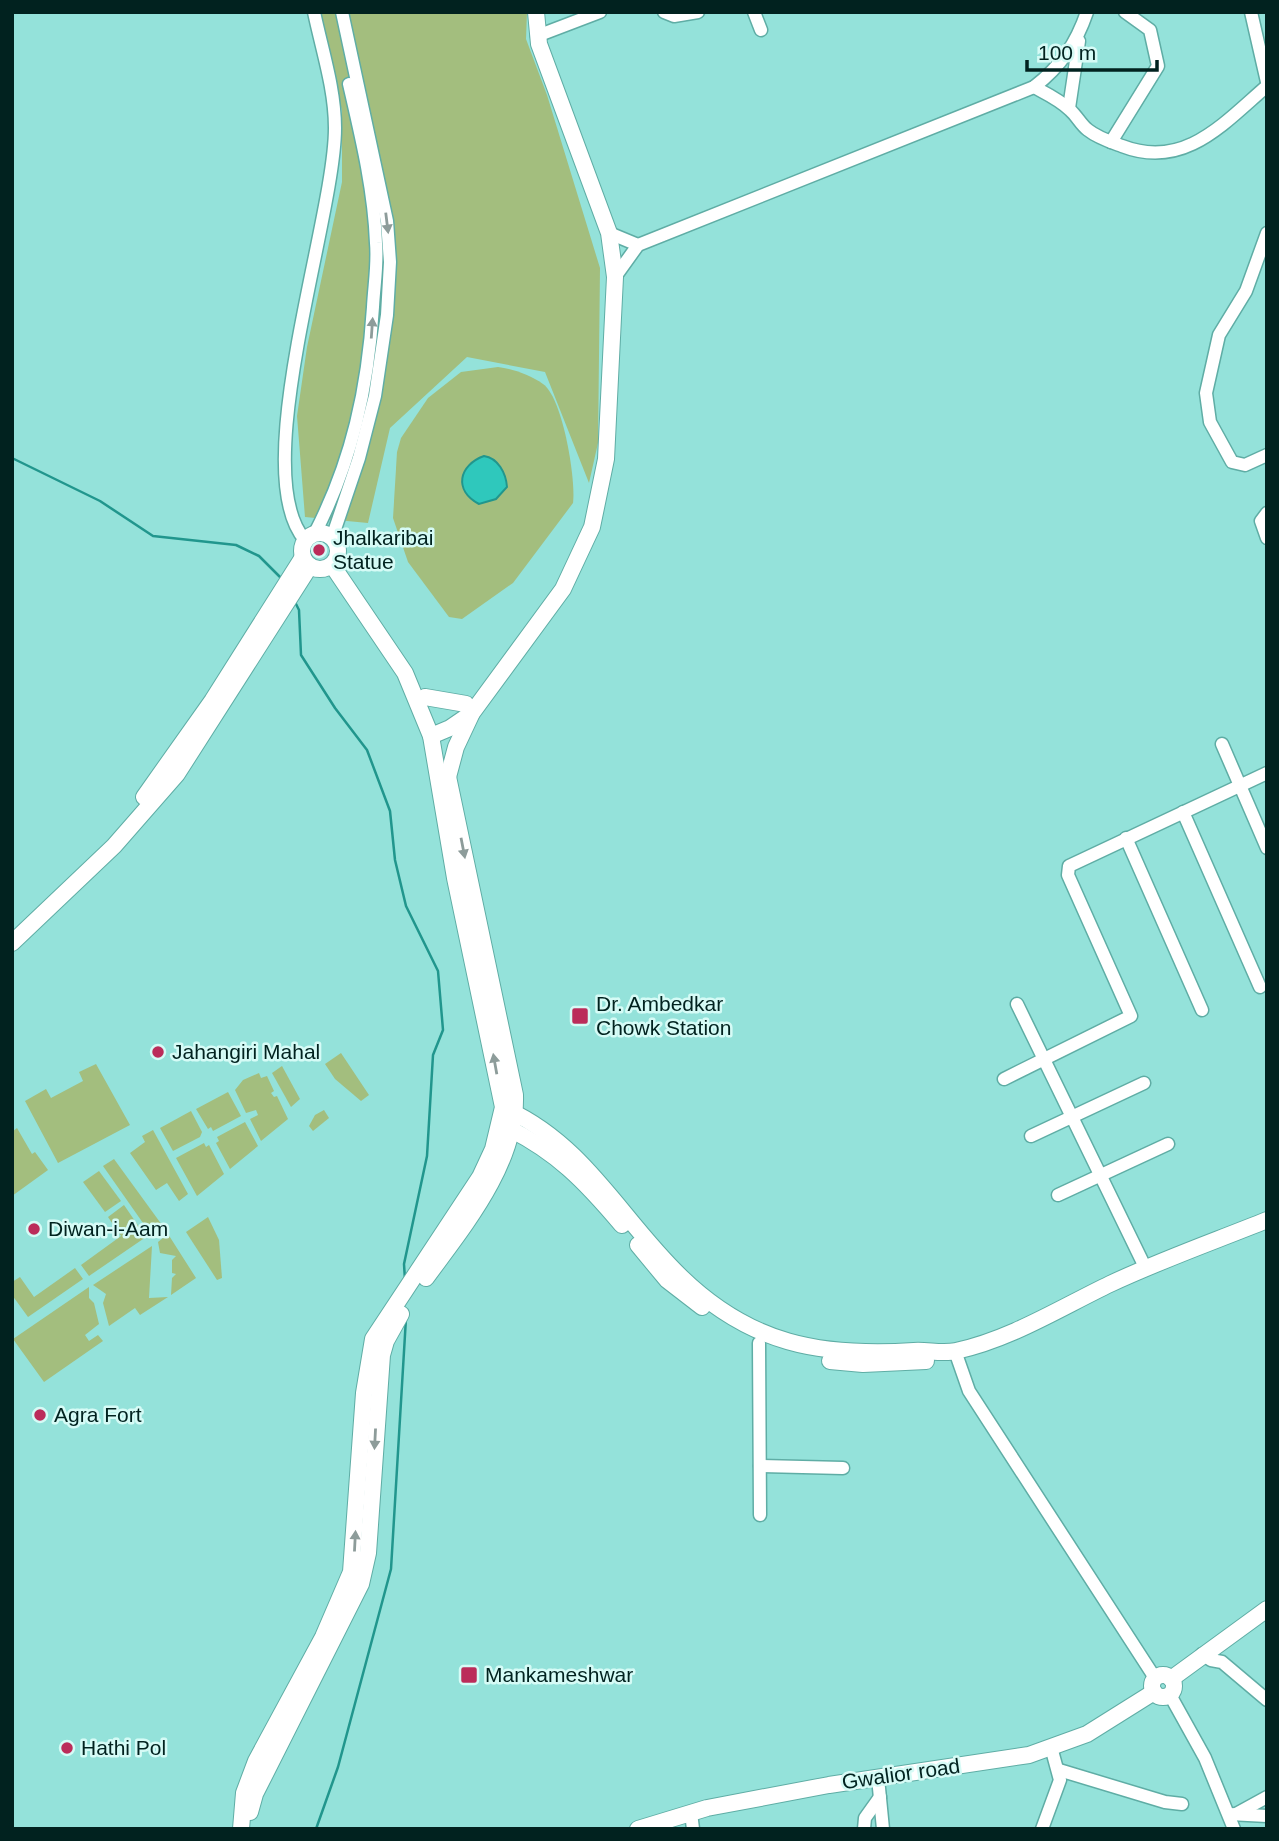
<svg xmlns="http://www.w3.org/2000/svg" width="1279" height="1841" font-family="Helvetica,sans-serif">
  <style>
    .green { fill: #a3be7e }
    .water { fill: #2fc8bc; stroke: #21968d; stroke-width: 2 }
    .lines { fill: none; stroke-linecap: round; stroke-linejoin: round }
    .stream { stroke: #21968d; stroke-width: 2.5 }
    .minor-casing { stroke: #5fada5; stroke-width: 15 }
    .major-casing { stroke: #5fada5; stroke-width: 18 }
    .minor { stroke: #fff; stroke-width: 12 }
    .major { stroke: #fff; stroke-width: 16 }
    .oneway { fill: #8d9c9a }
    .poi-dot { fill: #bb2c5a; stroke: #d6fbf6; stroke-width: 2.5 }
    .labels { text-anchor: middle; stroke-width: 5; stroke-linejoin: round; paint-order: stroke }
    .poi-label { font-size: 21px; fill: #01221f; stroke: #d6fbf6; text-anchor: start }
    .street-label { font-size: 21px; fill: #01221f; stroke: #d6fbf6 }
  </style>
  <rect width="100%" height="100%" fill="#94e2da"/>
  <g class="green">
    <path d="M320,12H527L526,39L547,95L600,268L598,443L589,483L545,372L467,357L390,428L368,523L305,517L297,416L307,347L342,182V111Z"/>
    <path d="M498,367C513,369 530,375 543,384C563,398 576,480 573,503L513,583L462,619L449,617L408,562L393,518L397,452L401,438L428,398L461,372Z"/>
    <path d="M341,1053L369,1095L361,1101L335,1079L325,1064Z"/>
    <path d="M96,1064L130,1125L58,1163L25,1101L46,1089L51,1098L83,1081L79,1072Z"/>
    <path d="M282,1066L300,1099L291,1107L272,1073Z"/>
    <path d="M259,1073L261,1078L267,1076L274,1091L271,1093L274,1097L277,1096L288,1119L261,1141L250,1119L258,1115L256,1110L246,1113L235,1090L243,1080Z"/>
    <path d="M228,1092L241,1116L213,1131L211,1127L208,1129L196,1109Z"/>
    <path d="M324,1110L329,1118L313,1131L309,1126L315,1115Z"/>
    <path d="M191,1111L202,1132L200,1137L173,1151L160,1128Z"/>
    <path d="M245,1122L258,1146L230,1169L216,1143L219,1141L217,1137Z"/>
    <path d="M17,1128L32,1154L35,1152L48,1170L12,1196V1132Z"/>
    <path d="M153,1130L188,1194L179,1201L167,1183L156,1190L130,1153L145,1142L142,1136Z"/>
    <path d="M204,1143L206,1147L209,1145L224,1174L197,1196L176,1158Z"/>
    <path d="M114,1159L162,1225L150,1233L103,1166Z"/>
    <path d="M99,1171L121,1201L105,1212L83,1182Z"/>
    <path d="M124,1205L146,1237L89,1276L81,1265L121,1236L108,1217Z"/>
    <path d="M208,1217L219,1240L222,1278L217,1280L186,1232Z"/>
    <path d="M168,1234L196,1278L171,1295L172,1278L176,1274L172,1273V1260L176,1256L160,1253L158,1242Z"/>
    <path d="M152,1246L149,1298L168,1297L140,1315L135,1308L109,1326L103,1303L106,1294L93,1285Z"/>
    <path d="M75,1268L83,1279L28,1317L12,1295V1282L20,1277L34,1297Z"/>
    <path d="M89,1287V1298L94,1303L99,1324L85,1335L89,1341L98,1335L103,1341L44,1382L13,1339Z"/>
  </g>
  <path class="water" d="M484,456C498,458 506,473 507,487L496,499L479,504C453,490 459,465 484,456Z"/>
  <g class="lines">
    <g class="stream">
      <path d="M12,458L100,501L153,536L236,545L259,556L281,578"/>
      <path d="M295,602L299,610L301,655L335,708L367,750L390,811L395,860L406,906L438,971L443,1030L433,1055L427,1156L404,1264L405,1280"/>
      <path d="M316,1829L338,1767L391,1569L406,1318"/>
    </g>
    <g class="minor-casing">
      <g id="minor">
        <path d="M664,12L674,16L698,12"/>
        <path d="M754,12L761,30"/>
        <path d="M1251,12L1267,82"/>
        <path d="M537,36L600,12"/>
        <path d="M1034,87C1047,94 1060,100 1070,110C1077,116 1081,125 1088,130C1098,138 1111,142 1122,146C1184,170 1223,124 1267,86"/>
        <path d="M1069,108L1079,41"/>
        <path d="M1111,142L1158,66L1150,30L1125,12"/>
        <path d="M609,233L638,245"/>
        <path d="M1267,233L1246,291L1219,335L1206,393L1210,422L1232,462L1245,465L1267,455"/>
        <path d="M615,277L638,245L1034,87C1061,66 1076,44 1087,12"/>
        <path d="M1267,513L1261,521L1267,538"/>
        <path d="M315,533C352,461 368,388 373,307C374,286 378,264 376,243C374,189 361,136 349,84"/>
        <path d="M332,538L359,458L375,396L387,315L390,262L387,221L342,12"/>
        <path d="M305,540C246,473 335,219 335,128C335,89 322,50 314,12"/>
        <path d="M1222,744L1267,848"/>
        <path d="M1183,812L1260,987"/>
        <path d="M1126,838L1202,1010"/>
        <path d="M1017,1004L1146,1269"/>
        <path d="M1004,1079L1131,1016L1068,875L1069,866L1267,773"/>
        <path d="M1031,1136L1144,1083"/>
        <path d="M1058,1195L1168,1144"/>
        <path d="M759,1343L760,1515"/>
        <path d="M955,1351L969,1391L1155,1678"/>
        <path d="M760,1466L843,1468"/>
        <path d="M1202,1654L1211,1660L1222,1662L1267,1700"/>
        <path d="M1170,1695L1205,1758L1234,1829"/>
        <path d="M1059,1770L1165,1802L1182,1804"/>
        <path d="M878,1778L883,1829"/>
        <path d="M691,1813L693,1829"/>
        <path d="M1229,1814L1267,1816"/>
        <path d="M1236,1814L1267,1797"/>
        <path d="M864,1829L865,1818L880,1797"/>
        <path d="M1042,1829L1060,1780L1051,1747"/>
      </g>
    </g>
    <g class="major-casing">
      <g id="major">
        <circle cx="320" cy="551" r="18"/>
        <path d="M425,697L466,704"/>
        <path d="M431,736L450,728L472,713L563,589L592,527L606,459L615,277L609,233L539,44L536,12"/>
        <path d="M448,777L456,747L471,715"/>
        <path d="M144,797L212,701L303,557"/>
        <path d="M12,943L114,846L177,774L310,566"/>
        <path d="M508,1110C586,1146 622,1221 681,1277C750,1344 820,1357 914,1351C927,1350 943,1354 956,1351C1011,1339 1060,1308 1110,1284C1161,1260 1215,1241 1267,1220"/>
        <path d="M504,1126C556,1151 585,1181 622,1225"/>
        <path d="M638,1245L667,1280L702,1307"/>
        <path d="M426,1278C464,1226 517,1163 515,1095L447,772"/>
        <path d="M830,1361L863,1364L926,1361"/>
        <circle cx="1163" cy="1686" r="11"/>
        <path d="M1171,1679L1267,1609"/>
        <path d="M250,1812L255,1794L361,1584L368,1553L382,1355L386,1341L401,1314"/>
        <path d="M241,1829L244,1793L256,1761L323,1637L351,1572L364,1393L373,1339L480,1177L493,1149L503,1107L455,878L431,736L405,673L332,565"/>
        <path d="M638,1829L707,1808L829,1785L1029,1755L1087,1734L1154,1692"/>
      </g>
    </g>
    <use href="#minor" class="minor"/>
    <use href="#major" class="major"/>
  </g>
  <defs><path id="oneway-solid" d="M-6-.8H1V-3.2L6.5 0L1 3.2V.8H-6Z" transform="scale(1.75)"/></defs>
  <g class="oneway">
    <use href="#oneway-solid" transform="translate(387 223) rotate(83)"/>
    <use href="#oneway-solid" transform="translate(372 328) rotate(-86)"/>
    <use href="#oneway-solid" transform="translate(463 848) rotate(79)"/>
    <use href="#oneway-solid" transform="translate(495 1064) rotate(-100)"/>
    <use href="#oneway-solid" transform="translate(375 1439) rotate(93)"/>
    <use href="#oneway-solid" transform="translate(355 1541) rotate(-87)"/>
  </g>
  <g class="poi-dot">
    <circle cx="319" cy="550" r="7"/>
    <rect x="571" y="1007" width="18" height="18" rx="3.5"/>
    <circle cx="158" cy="1052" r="7"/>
    <circle cx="34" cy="1229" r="7"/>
    <circle cx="40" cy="1415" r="7"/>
    <rect x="460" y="1666" width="18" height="18" rx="3.5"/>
    <circle cx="67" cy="1748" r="7"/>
  </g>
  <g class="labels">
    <g class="poi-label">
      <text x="333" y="545">Jhalkaribai<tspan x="333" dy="24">Statue</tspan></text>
      <text x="596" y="1011">Dr. Ambedkar<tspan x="596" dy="24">Chowk Station</tspan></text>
      <text x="172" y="1059">Jahangiri Mahal</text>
      <text x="48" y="1236">Diwan-i-Aam</text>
      <text x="54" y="1422">Agra Fort</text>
      <text x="485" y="1682">Mankameshwar</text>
      <text x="81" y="1755">Hathi Pol</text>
    </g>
    <g class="street-label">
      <text transform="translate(901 1774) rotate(-8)" y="7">Gwalior road</text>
    </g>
  </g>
  <rect width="1279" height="1841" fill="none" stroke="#01221f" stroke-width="28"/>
  <path d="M1027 60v10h130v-10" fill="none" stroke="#01221f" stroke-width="3.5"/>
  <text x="1038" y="60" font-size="21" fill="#01221f" stroke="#d6fbf6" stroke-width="5" paint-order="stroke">100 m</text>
</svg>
